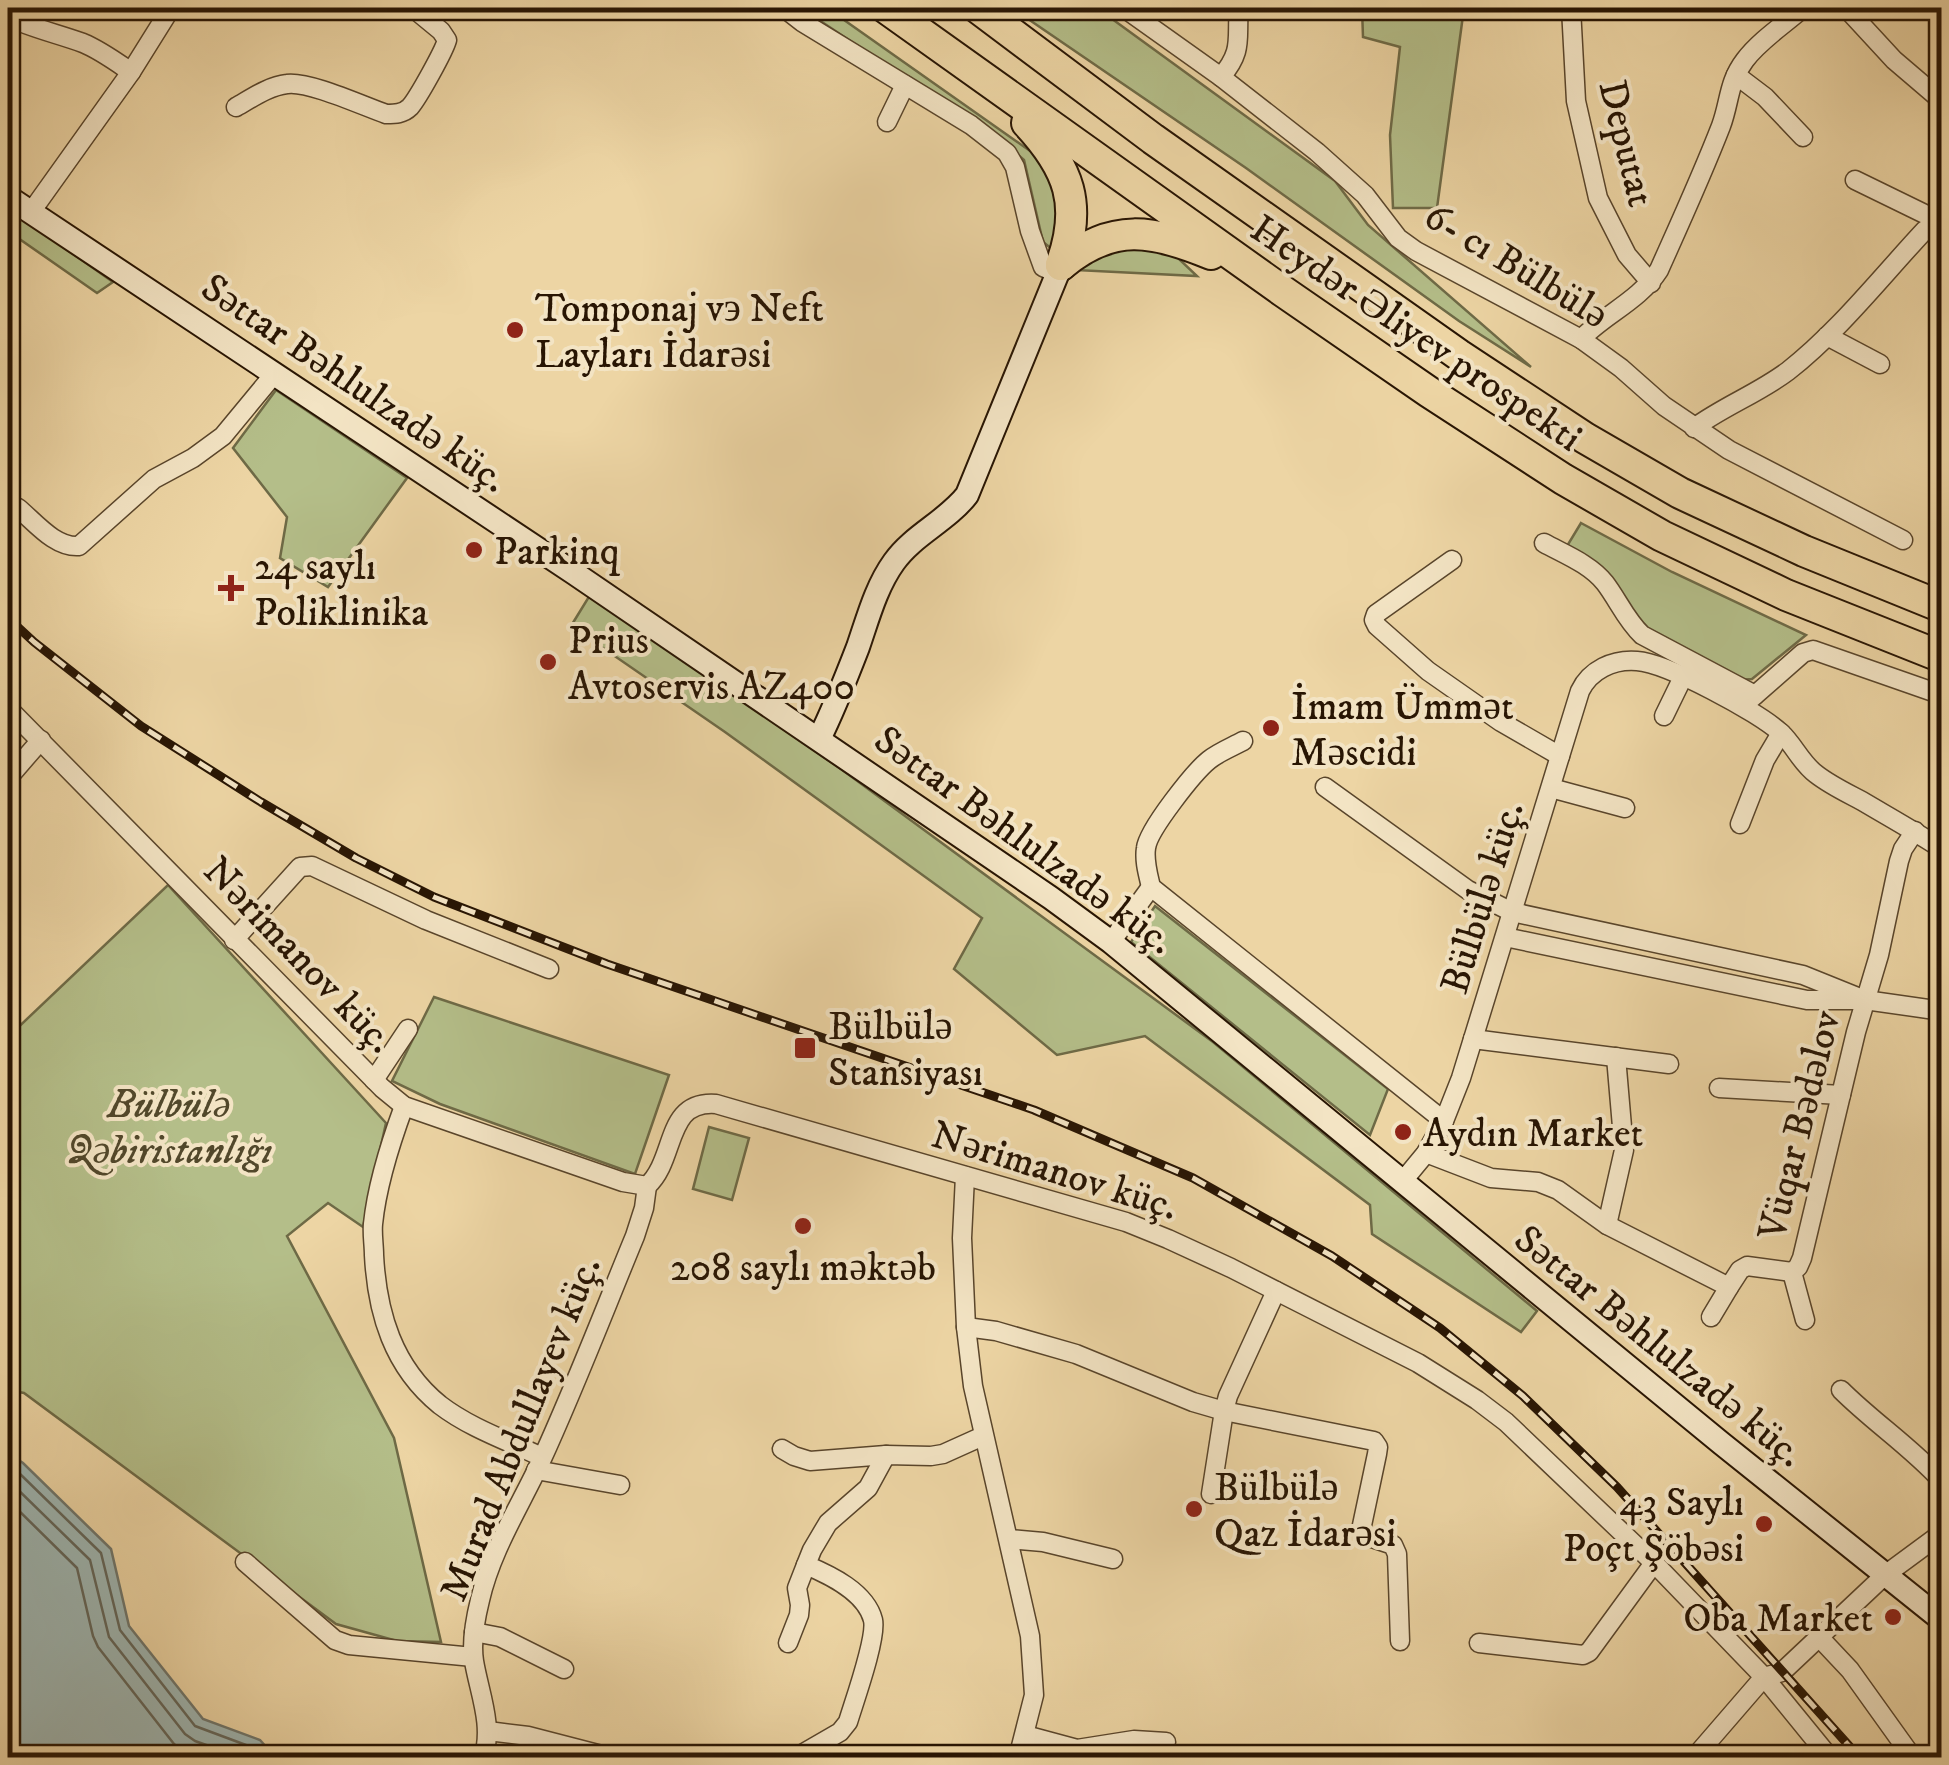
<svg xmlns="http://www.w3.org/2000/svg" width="1949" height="1765" font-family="'IM FELL DW Pica',serif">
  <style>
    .green { fill: #b4be89; stroke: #6e6a46; stroke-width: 2.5 }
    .water { fill: #9eb6b2; stroke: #6f766c; stroke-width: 2.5 }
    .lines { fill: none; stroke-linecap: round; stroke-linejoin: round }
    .shore { stroke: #63665a; stroke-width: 2.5 }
    .street-casing { stroke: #59452b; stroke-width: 21 }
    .secondary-casing { stroke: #281503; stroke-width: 26 }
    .highway-casing { stroke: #281503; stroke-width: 34 }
    .street { stroke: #f3e4c4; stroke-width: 18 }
    .secondary { stroke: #f3e4c4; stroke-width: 22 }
    .highway { stroke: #edd5a4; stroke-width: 30 }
    .rail-casing { stroke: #281503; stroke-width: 9 }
    .rail { stroke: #f3e4c4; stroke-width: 5; stroke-dasharray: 15; stroke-linecap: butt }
    .poi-dot { fill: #8f2418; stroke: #f3e4c4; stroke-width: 4 }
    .labels { text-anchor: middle; stroke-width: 8; stroke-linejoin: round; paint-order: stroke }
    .street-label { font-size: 40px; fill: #281503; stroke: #f3e4c4 }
    .poi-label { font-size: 40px; fill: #281503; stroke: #f3e4c4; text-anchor: start }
    .park-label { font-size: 40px; font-style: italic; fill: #52482b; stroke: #f3e4c4 }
  </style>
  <rect width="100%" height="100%" fill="#edd5a4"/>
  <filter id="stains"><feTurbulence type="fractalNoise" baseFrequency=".002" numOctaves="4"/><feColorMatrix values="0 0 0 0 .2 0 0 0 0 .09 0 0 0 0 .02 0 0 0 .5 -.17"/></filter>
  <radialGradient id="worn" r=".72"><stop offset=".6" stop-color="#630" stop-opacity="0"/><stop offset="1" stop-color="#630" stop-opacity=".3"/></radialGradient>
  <g class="green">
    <path d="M801,8H827L1043,160L1062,200L1052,249L1043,242L1024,160L1009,147Z"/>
    <path d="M1012,8H1097L1335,181L1368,225L1531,367L1459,321L1246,168Z"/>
    <path d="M1362,8H1464L1437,208H1393L1390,135L1400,47L1363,37Z"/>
    <path d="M8,208L113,282L97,293L8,231Z"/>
    <path d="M1110,246L1158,247L1178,258L1197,276L1075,270Z"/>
    <path d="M276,390L407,478L328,587L280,558L287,517L233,448Z"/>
    <path d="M1581,523L1672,572L1806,635L1752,679L1738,680L1642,627L1567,546Z"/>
    <path d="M590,595L841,769L1213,1042L1537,1311L1521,1332L1372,1234L1370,1205L1145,1036L1057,1055L954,969L982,918L725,732L571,626Z"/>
    <path d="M168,885L386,1123L363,1227L328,1203L287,1236L394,1438L441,1642L397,1641L336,1624L24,1393L8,1390V1037Z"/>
    <path d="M1155,906L1388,1089L1370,1135L1131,942Z"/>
    <path d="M434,997L669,1075L635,1174L440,1104L392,1081Z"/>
    <path d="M709,1127L749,1138L732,1200L693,1189Z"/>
  </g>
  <path class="water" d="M8,1453L23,1463L111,1549L129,1626L203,1719L260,1740L275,1757H8Z"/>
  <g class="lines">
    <g class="shore">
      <path d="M8,1465L17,1471L101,1553L120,1630L195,1726L254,1748L262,1758"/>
      <path d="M8,1480L90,1560L109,1637L185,1734L195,1741L243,1758"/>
      <path d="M8,1500L77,1568L93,1636L98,1647L174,1744L183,1751L198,1758"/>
    </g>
    <g class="street-casing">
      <g id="street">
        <path d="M686,8H687"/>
        <path d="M784,8L802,22L971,125L1007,153L1015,167L1030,231L1043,267L1057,273"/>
        <path d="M1124,8L1221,77L1317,152L1365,195L1398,238L1416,251L1581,339L1621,368L1664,406L1729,450L1903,540"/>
        <path d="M1571,8L1576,101L1598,198L1627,255L1651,283"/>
        <path d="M1846,8L1894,60L1942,101"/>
        <path d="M8,17C32,28 58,34 83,43C100,50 115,61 131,72"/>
        <path d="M1736,75L1765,97L1803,137"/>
        <path d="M1221,77C1244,50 1236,39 1239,8"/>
        <path d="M236,107C252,98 269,86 287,84C309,81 363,106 386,114C395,114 403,114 410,107C418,98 444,51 447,40L441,31L413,8"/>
        <path d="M887,122L905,85"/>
        <path d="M1855,180L1937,220"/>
        <path d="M31,212L131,72L171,8"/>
        <path d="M1827,336L1880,364"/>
        <path d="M1581,339C1605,314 1639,301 1659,270C1680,223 1702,175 1721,126C1730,102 1728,82 1745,60C1760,40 1785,24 1803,8"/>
        <path d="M1694,428C1724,406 1759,393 1788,371C1839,331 1881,277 1925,230L1942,218"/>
        <path d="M18,508C35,522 55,548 79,546L154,479L193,458L223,436L275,373"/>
        <path d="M1544,543C1564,554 1590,564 1605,583C1618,600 1626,620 1642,635L1755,695"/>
        <path d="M1452,560L1376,614L1374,620L1377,626L1428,671L1501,722L1560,756"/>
        <path d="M1746,703L1803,653L1813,650L1942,695"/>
        <path d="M8,708L382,1088L404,1106L623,1182L647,1186C677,1159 664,1100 716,1104L1126,1222L1168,1239L1231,1268L1418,1363L1477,1400L1506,1422L1654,1563L1764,1677L1830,1758"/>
        <path d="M1664,716L1683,677"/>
        <path d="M1243,741C1232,747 1219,752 1209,760C1194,772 1148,830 1146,848C1144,861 1148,874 1151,887L1444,1121"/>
        <path d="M8,778L41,740"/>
        <path d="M1325,787L1468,890L1512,912L1803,975L1865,1000"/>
        <path d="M1551,788L1625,808"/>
        <path d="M1740,824L1765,760L1781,733"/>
        <path d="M1505,937L1807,1000H1865L1942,1011"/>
        <path d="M234,940L300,867L312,866L426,920L549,969"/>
        <path d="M1111,942L1151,887"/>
        <path d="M1473,1039L1669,1064"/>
        <path d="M374,1080L408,1029"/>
        <path d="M1719,1088L1841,1095"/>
        <path d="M404,1106C390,1144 377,1184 373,1224C372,1234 374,1245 374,1255C377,1313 393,1367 440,1405C470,1428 508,1441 542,1457"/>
        <path d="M1426,1153L1491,1178L1538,1182L1558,1190L1607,1225L1729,1287L1740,1270L1747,1266L1792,1272L1798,1267L1802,1258L1856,1032L1879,955L1899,861L1903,849L1915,831"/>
        <path d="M965,1176L962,1238L966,1327L973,1386L1030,1636L1034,1695L1018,1758"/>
        <path d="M1402,1182L1426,1153L1444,1121L1461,1078L1580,691C1590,670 1613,659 1637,661C1667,663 1758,712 1781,733C1794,745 1801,763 1816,774C1830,785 1847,793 1862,801C1889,817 1916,832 1942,849"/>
        <path d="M1607,1225L1624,1150L1616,1057"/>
        <path d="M1792,1272L1805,1320"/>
        <path d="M1711,1317L1729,1287"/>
        <path d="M966,1327L996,1331L1076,1354L1193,1402L1224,1411L1374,1441L1378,1447L1377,1454L1361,1530L1366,1536L1393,1545L1397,1554L1400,1641"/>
        <path d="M1841,1390C1873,1422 1911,1447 1942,1481"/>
        <path d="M782,1449L794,1456L810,1461L886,1455L931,1456L943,1454L983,1436"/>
        <path d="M536,1470L620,1485"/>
        <path d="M1211,1494L1224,1411L1228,1396L1276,1291"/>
        <path d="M1009,1539L1043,1542L1113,1559"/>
        <path d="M245,1562L335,1640L349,1645L473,1657"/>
        <path d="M474,1632L500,1637L564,1669"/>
        <path d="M1818,1636L1850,1670L1913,1758"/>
        <path d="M788,1643L799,1615L800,1605L797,1588L806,1565"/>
        <path d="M1479,1643L1583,1655L1589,1652L1654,1563"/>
        <path d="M488,1731L528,1736L613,1758"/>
        <path d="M1025,1735L1077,1749L1134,1740L1166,1742"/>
        <path d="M483,1758C494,1726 479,1692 474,1661C471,1641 475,1620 480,1600C491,1551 520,1506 541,1461C575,1387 604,1311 635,1236L644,1208L647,1186"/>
        <path d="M795,1758L840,1732L848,1722C854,1702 877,1638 873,1620C866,1592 830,1575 806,1565L812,1550L828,1523L868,1488L886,1455"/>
        <path d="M1694,1758L1764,1677L1782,1672L1885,1575L1942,1533"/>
      </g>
    </g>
    <g class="secondary-casing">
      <g id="secondary">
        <path d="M8,197L574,573L1051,898L1111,942L1721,1443L1942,1620"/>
        <path d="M819,739C834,709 846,678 858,647C868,618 876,587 894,562C913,535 947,521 967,495L1061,265"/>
      </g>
    </g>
    <g class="highway-casing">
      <g id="highway">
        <path d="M886,8L1284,292L1429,392L1563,479L1662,536L1786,595L1942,657"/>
        <path d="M978,8L1153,139L1459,355L1585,438L1680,493L1804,551L1942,607"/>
        <path d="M1027,123C1069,168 1083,205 1061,265"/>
        <path d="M1061,265C1112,222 1153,230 1211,254"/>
      </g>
    </g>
    <use href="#street" class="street"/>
    <use href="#secondary" class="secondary"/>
    <use href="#highway" class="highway"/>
    <g class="rail-casing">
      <path id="rail" d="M8,618L34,642L141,726L261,802L356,858L434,897L607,964L1034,1110L1193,1178L1332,1256L1440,1328L1523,1396L1617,1487L1860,1758"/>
    </g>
    <use href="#rail" class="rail"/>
  </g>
  <g class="poi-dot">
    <circle cx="515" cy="330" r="10"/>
    <circle cx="474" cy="550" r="10"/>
    <path d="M226 573h10v10h10v10h-10v10h-10v-10h-10v-10h10z"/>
    <circle cx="548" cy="662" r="10"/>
    <circle cx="1271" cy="728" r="10"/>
    <rect x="793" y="1036" width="24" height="24" rx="5"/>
    <circle cx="1403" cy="1132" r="10"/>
    <circle cx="803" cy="1226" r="10"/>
    <circle cx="1194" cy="1509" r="10"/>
    <circle cx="1764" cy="1524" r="10"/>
    <circle cx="1893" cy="1617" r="10"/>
  </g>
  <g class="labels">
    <g class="street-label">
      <text transform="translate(1628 143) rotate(76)" y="14">Deputat</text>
      <text transform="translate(1517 264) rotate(31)" y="14">6- cı Bülbülə</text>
      <text transform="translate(1417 332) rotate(34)" y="14">Heydər Əliyev prospekti</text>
      <text transform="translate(355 382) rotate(34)" y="14">Səttar Bəhlulzadə küç.</text>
      <text transform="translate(1025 839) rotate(36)" y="14">Səttar Bəhlulzadə küç.</text>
      <text transform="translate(1481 897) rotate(-73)" y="14">Bülbülə küç.</text>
      <text transform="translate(300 954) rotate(46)" y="14">Nərimanov küç.</text>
      <text transform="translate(1798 1125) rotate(-76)" y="14">Vüqar Bədəlov</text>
      <text transform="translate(1055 1169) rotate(17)" y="14">Nərimanov küç.</text>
      <text transform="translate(1660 1345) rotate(39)" y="14">Səttar Bəhlulzadə küç.</text>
      <text transform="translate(519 1428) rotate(-68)" y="14">Murad Abdullayev küç.</text>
    </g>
    <g class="poi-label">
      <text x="535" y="321">Tomponaj vэ Neft<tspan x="535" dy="46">Layları İdarəsi</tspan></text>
      <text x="494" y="564">Parkinq</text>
      <text x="254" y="579">24 saylı<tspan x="254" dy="46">Poliklinika</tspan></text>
      <text x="568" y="653">Prius<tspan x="568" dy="46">Avtoservis AZ400</tspan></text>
      <text x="1291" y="719">İmam Ümmət<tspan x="1291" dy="46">Məscidi</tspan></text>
      <text x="828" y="1039">Bülbülə<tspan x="828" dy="46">Stansiyası</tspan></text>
      <text x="1423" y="1146">Aydın Market</text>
      <text x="803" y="1280" text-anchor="middle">208 saylı məktəb</text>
      <text x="1214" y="1500">Bülbülə<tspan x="1214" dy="46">Qaz İdarəsi</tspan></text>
      <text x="1744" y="1515" text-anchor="end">43 Saylı<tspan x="1744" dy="46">Poçt Şöbəsi</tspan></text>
      <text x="1873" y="1631" text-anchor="end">Oba Market</text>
    </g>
    <g class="park-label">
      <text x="169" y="1117">Bülbülə<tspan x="169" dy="46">Qəbiristanlığı</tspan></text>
    </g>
  </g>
  <rect width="1949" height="1765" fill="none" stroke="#edd5a4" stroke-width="40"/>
  <rect x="10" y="10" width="1929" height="1745" fill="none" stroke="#281503" stroke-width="5"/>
  <rect x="20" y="20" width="1909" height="1725" fill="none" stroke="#281503" stroke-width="2.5"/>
  <rect width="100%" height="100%" filter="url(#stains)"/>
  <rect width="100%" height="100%" fill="url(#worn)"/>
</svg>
